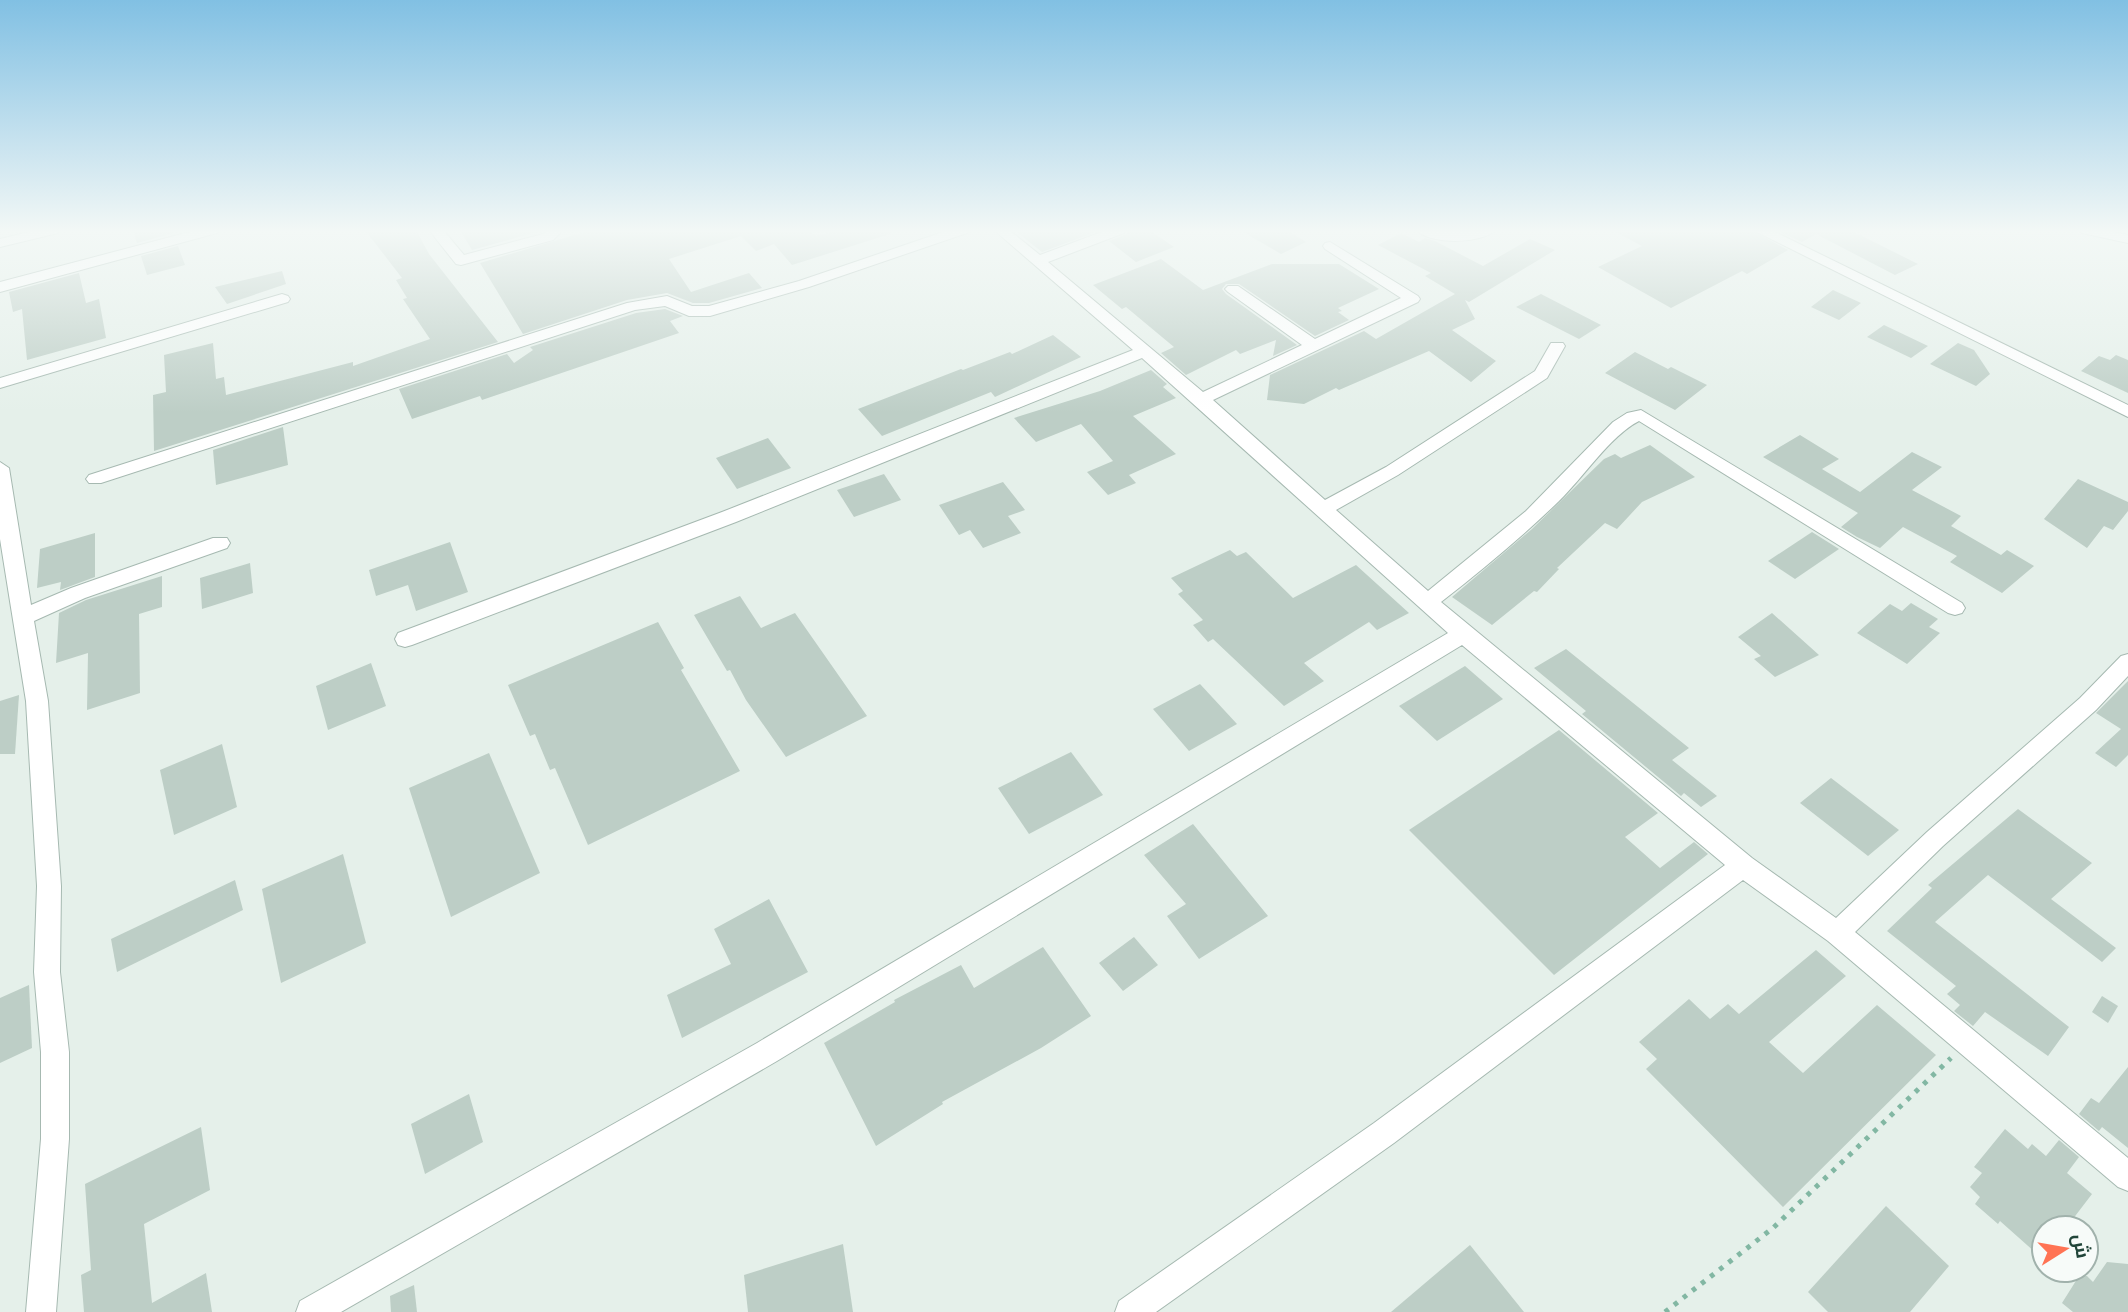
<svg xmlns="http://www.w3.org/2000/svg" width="2128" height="1312" font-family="'Fira Sans',Cairo,sans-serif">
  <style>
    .building { fill: #bdcec6 }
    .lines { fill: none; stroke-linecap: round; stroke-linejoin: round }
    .minor-casing { stroke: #a6b9b1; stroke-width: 2 }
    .path { stroke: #82b7a3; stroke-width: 5; stroke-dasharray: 4.5 7; stroke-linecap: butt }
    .minor { fill: #fff; fill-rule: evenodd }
  </style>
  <rect width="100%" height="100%" fill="#e5f0ea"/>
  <g class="building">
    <path d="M133,230H172L174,233L137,243Z"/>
    <path d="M365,230H416L429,254L498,342L154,451L153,395L166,392L164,355L213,343L216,379L224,377L226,395L353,362V366L430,339L403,299L407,298L396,280L402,278Z"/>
    <path d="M460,230H544L472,250Z"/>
    <path d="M591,230H810L816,236L838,230H890V234L792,265L774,244L756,251L741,236L669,259L691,292L749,273L762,288L709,303H693L667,293L627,300L523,334L480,263Z"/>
    <path d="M1014,230H1101L1042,252Z"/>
    <path d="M1129,230H1149L1174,247L1136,262L1109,241L1125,235Z"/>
    <path d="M1240,230H1287L1306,242L1281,254Z"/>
    <path d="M1612,230H1751L1788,250L1747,274L1742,271L1671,308L1598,267L1642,246Z"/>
    <path d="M1776,230H1850L1918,264L1895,275L1816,234L1802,242Z"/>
    <path d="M1401,233L1419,242L1425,238L1435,241L1483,266L1530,239L1555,250L1469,302L1465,300L1475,319L1452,330L1496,361L1471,382L1429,351L1339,390L1336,388L1304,404L1267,400L1270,375L1364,331L1376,339L1455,294L1425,276L1431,273L1378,245Z"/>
    <path d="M178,246L185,265L147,275L141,256Z"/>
    <path d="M1161,259L1203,290L1272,264H1339L1379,289L1338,308L1342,311L1338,312L1349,320L1315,336L1239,284H1226L1222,289L1226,294L1297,345L1273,356L1276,340L1240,354L1236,350L1186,375L1161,353L1174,347L1126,307L1122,309L1093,285Z"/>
    <path d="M282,271L286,284L227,304L215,287Z"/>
    <path d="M79,273L86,303L99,299L106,338L27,360L22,309L13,312L9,292Z"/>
    <path d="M1833,290L1861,303L1839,320L1811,307Z"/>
    <path d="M1541,294L1601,325L1579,339L1516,307Z"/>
    <path d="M665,309L683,316L670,321L679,333L482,400L480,396L412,419L399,389L507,354L514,363L533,350L530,347L636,313Z"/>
    <path d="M1884,325L1928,346L1911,358L1867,337Z"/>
    <path d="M1053,335L1081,357L995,397L991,392L882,436L858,409L961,369L963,370L1010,352L1012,354Z"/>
    <path d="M1958,343L1974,350L1990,374L1976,386L1930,364Z"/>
    <path d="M1635,352L1668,369L1671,367L1707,385L1675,410L1605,373Z"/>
    <path d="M2116,355L2128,360V393L2081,371L2099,356L2110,360Z"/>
    <path d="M1151,370L1167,384L1163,387L1176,398L1133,416L1176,454L1129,475L1136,483L1108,495L1087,472L1113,461L1081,424L1036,442L1014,418L1100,391Z"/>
    <path d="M283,427L288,465L216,485L213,450Z"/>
    <path d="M1800,435L1839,459L1822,469L1860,492L1912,452L1942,467L1912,490L1961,516L1951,526L2001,555L2007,550L2034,566L2002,593L1950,562L1957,556L1903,527L1880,548L1857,537L1841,527L1858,513L1763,457Z"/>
    <path d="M768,438L791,468L737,489L716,458Z"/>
    <path d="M1650,445L1695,477L1642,502L1617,529L1605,523L1557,568L1559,569L1537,592L1534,591L1492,625L1452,597L1532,529L1604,459L1615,454L1621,458Z"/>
    <path d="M884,474L901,500L854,517L837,490Z"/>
    <path d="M2078,479L2128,502V511L2113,530L2104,526L2087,548L2044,519Z"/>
    <path d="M1003,482L1025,510L1008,516L1021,533L983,548L970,530L959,535L939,505Z"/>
    <path d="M1812,532L1839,549L1795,579L1768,561Z"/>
    <path d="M95,533V577L60,590L61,582L37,588L40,549Z"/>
    <path d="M450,542L468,592L416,611L408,585L376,596L369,570Z"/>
    <path d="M1230,550L1237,556L1246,552L1293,598L1356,565L1409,613L1377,630L1369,622L1304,663L1324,681L1284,706L1213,639L1208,642L1193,625L1203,620L1178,594L1183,591L1171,578Z"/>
    <path d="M250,563L253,593L202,609L200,578Z"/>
    <path d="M162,576V607L139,614L140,693L87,710L88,653L56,663L59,613L86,600Z"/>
    <path d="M740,596L761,628L795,613L867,716L786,757L746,700L730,670L727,671L694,615Z"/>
    <path d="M1911,603L1938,619L1929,627L1940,633L1907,664L1857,633L1890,604L1902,611Z"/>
    <path d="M1772,613L1819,655L1775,677L1754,659L1761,656L1738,637Z"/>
    <path d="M658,622L684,668L681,670L740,771L588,845L555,768L550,770L535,734L530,736L508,685Z"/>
    <path d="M1566,649L1689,748L1672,760L1717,796L1701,807L1684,793L1681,796L1582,714L1586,711L1534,668Z"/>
    <path d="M371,663L386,706L328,730L316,686Z"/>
    <path d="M1465,666L1503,699L1437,741L1399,706Z"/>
    <path d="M2128,681V755L2116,767L2095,753L2121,729L2096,713Z"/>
    <path d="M1200,684L1237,724L1189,751L1153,709Z"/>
    <path d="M19,695L15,754H0V701Z"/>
    <path d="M1559,730L1658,813L1625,837L1660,868L1694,842L1708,854L1554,975L1409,830Z"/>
    <path d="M222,744L237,807L174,835L160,770Z"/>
    <path d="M1071,752L1103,795L1029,834L998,788Z"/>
    <path d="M489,753L540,873L451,917L409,788Z"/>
    <path d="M1831,778L1899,830L1868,856L1800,803Z"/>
    <path d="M2018,809L2092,863L2051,899L2116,948L2102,962L1988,875L1935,922L2069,1027L2048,1056L1985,1012L1973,1026L1954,1011L1960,1005L1947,994L1956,986L1887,931L1932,888L1928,885Z"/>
    <path d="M1193,824L1268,916L1199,959L1167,916L1186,904L1144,855Z"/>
    <path d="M343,854L366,943L281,983L262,889Z"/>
    <path d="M235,880L243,910L117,972L111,939Z"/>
    <path d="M769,899L808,972L682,1038L667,995L731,964L714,929Z"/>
    <path d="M1134,937L1158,965L1123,991L1099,963Z"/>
    <path d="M1043,947L1091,1016L1041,1048L942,1102L943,1104L876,1146L824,1043L895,1002L894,1000L961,965L974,988Z"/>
    <path d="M1816,950L1846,976L1769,1042L1803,1073L1877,1005L1936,1055L1783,1207L1646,1069L1657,1059L1639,1042L1689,999L1710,1019L1728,1004L1739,1014Z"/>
    <path d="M29,985L32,1048L0,1063V998Z"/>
    <path d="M2102,996L2118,1006L2108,1023L2092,1012Z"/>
    <path d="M2128,1067V1148L2102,1127L2099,1131L2079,1114L2091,1098L2099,1103Z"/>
    <path d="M469,1094L483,1142L425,1174L411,1124Z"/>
    <path d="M201,1127L210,1190L144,1224L152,1303L206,1273L212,1312H84L81,1275L91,1270L85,1184Z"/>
    <path d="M2005,1129L2028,1149L2032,1144L2046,1156L2059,1140L2079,1157L2067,1173L2092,1194L2066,1228H2044V1260L2000,1221L1998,1224L1975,1204L1980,1197L1970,1187L1982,1173L1974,1167Z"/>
    <path d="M1886,1206L1949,1266L1910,1312H1828L1808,1292Z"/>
    <path d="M843,1244L853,1312H748L744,1275Z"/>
    <path d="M1470,1245L1524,1312H1391Z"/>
    <path d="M2107,1262L2128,1264V1312H2073L2062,1303L2079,1276H2087L2093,1282Z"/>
    <path d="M414,1285L417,1312H391L390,1296Z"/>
  </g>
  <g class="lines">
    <g class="minor-casing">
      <g id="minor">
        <path d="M37,230H60L58,233L0,247V239Z"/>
        <path d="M197,230H219L217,233L0,292V282Z"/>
        <path d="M429,230H443L464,255L543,234L548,230H563L553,240L461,265L456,264Z"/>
        <path d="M949,230H969L967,233L809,287L710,316H689L665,306L635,310L101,483H89L86,479L89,475L627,303L667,296L692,306H709L799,281Z"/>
        <path d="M994,230H1009L1040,255L1107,230H1126L1124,233L1048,262L1203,392L1302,345L1228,292L1225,289L1228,286H1238L1315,339L1401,298L1325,249L1323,246L1325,243L1330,242L1418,296L1420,299L1418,302L1213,400L1325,500L1386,467L1535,371L1551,343H1563L1565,346L1547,378L1398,475L1336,510L1428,591L1526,511L1613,422L1627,413L1641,410L1962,603L1965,608L1962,613L1955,615L1948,613L1639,421C1610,436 1583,478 1559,501C1522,537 1482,570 1441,602L1752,858L1836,918L1927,832L2080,698L2121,656L2128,654V676L2096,710L1943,846L1855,932L2128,1158V1191L2118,1187L1828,941L1743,880L1394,1143L1156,1312H1115L1119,1301L1374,1123L1725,865L1462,645L777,1061L341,1312H296L300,1301L757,1043L1448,633L1142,358L736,522L412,645L405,647L398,645L395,639L398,633L722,512L1133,350Z"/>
        <path d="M1416,230H1496C1481,244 1431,245 1416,230Z"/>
        <path d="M1753,230H1771L2128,405V417Z"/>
        <path d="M2080,230H2105L2128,235V243L2082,233Z"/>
        <path d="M282,294L288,296L290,299L288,302L0,388V378Z"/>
        <path d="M0,462L9,468L31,605L71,588L213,538H227L230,543L227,548L85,598L34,621L48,701L61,886L60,972L69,1052V1139L56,1312H26L41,1139V1052L34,972L37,886L26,701L0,539Z"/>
      </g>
    </g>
    <path class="path" d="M1665,1312L1773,1228L1951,1058"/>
    <use href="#minor" class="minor"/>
  </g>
  <linearGradient id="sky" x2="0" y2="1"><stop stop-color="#81c0e3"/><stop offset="0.56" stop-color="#f3f8f6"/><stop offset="1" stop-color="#f3f8f6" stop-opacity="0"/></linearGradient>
  <rect width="2128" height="413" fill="url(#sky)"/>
  <g transform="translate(2065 1249) rotate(79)"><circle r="33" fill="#f7fbf9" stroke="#a1b2ac" stroke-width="2"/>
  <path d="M0-5L12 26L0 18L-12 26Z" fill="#ff7354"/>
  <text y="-10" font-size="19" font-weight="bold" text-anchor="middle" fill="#214539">ش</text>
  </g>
</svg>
